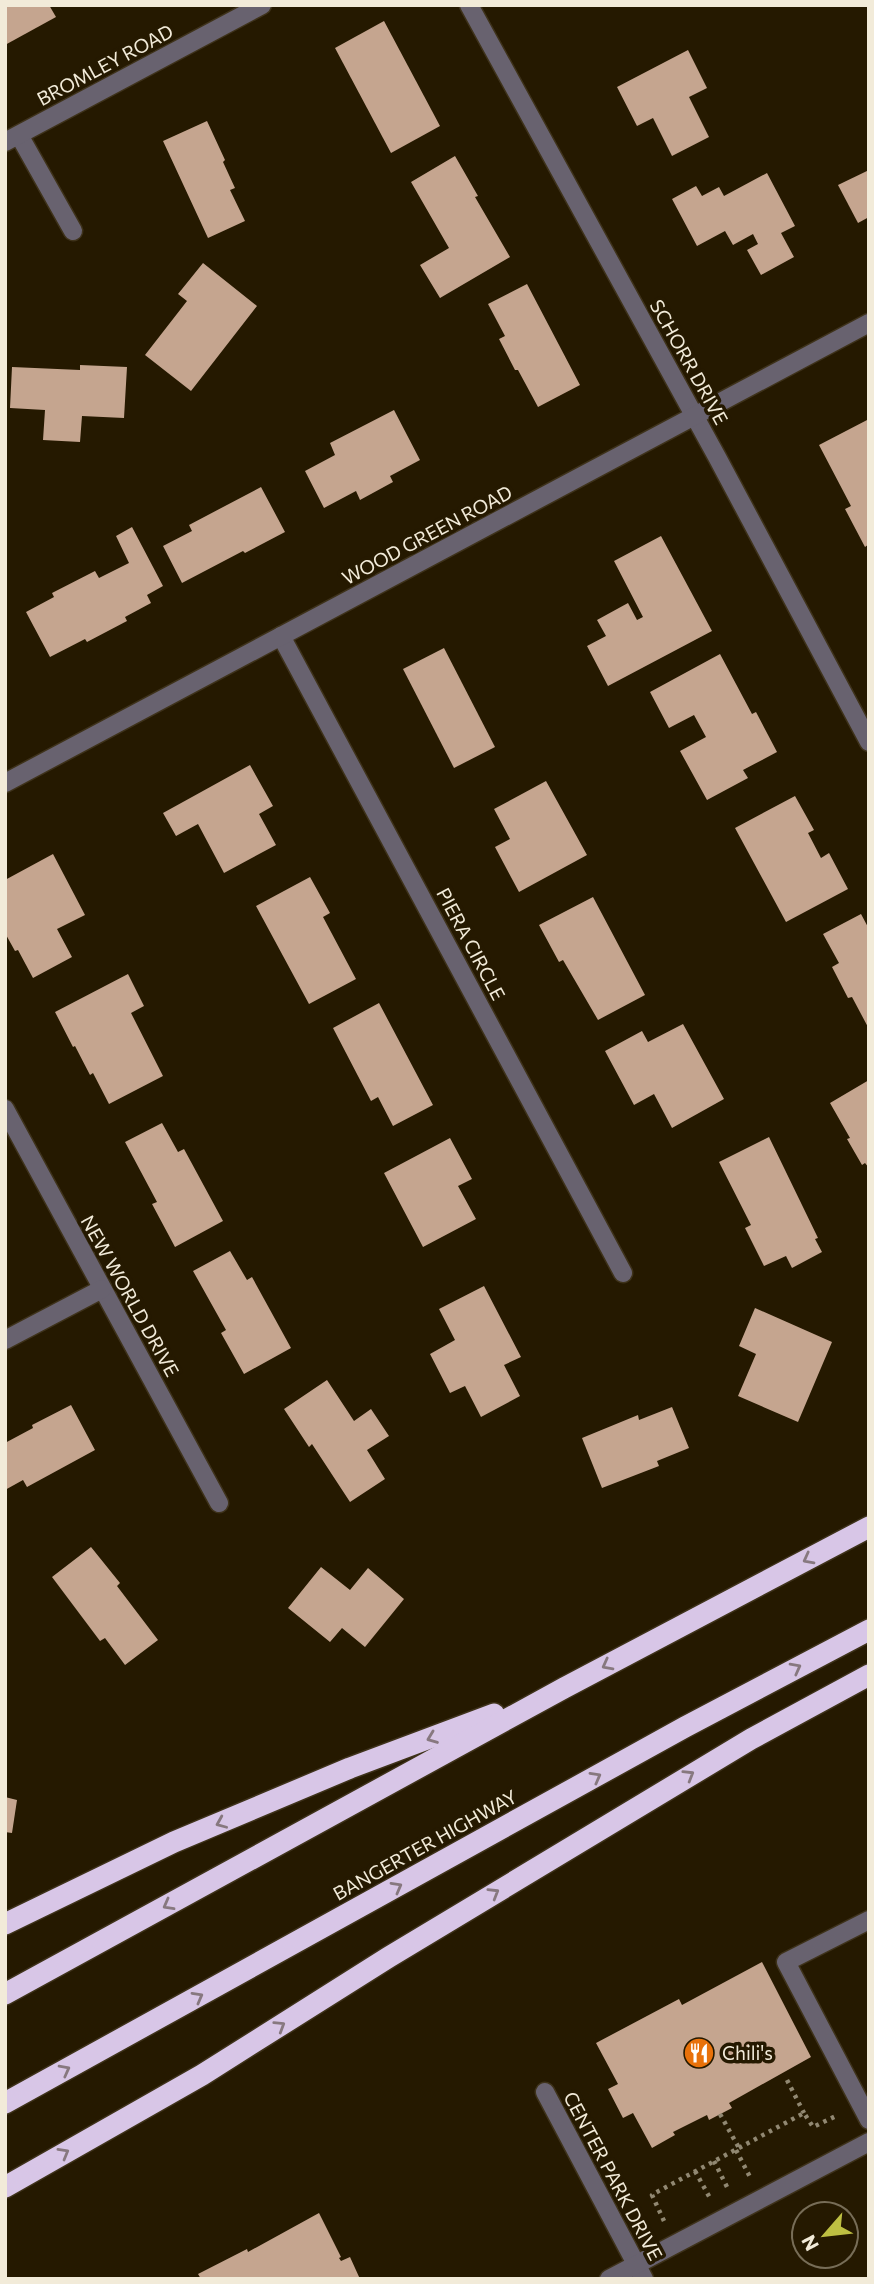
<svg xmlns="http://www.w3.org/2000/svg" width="874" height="2284" font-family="Commissioner,sans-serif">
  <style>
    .building { fill: #c5a58f }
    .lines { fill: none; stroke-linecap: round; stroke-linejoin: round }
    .minor-casing { stroke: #3e321a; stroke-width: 21 }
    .highway-casing { stroke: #3e321a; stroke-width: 24 }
    .path { stroke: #918872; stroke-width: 4.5; stroke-dasharray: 3.5 5; stroke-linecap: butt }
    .minor { stroke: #68626f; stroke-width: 18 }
    .highway { stroke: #d8c6e7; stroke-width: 21 }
    .oneway { stroke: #87787f }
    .labels { text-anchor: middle; stroke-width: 7; stroke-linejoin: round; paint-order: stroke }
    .street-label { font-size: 19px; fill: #f2ebd9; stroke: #251900 }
    .poi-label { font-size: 19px; fill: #f2ebd9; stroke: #251900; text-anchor: start }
  </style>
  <rect width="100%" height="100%" fill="#251900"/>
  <g class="building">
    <path d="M5,5H49L56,17L5,45Z"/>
    <path d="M384,21L440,126L391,153L335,48Z"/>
    <path d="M688,50L707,88L689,97L709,137L672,156L653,118L637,126L617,87Z"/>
    <path d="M207,121L225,160L223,162L235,188L230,190L245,221L208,238L163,141Z"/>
    <path d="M455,156L478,196L475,197L510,257L440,298L420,265L449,248L411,182Z"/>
    <path d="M869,170V217L858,223L838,185Z"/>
    <path d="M767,173L795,226L781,233L794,257L761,275L747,250L758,244L753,234L733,245L725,231L697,246L672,199L696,186L702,196L719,187L724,196Z"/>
    <path d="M203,263L257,306L191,391L145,355L187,301L178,294Z"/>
    <path d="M527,284L580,385L538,407L518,370H515L499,339L505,336L488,304Z"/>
    <path d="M80,365L127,367L124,418L82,416L80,442L43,440L45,410L10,408L12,367L80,370Z"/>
    <path d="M394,410L420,460L390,476L393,482L360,500L356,491L324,508L305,471L335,455L330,443Z"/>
    <path d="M869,419V544L865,547L845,509L851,506L819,445Z"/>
    <path d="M261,487L285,532L245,553L243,551L182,583L163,546L192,531L189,525Z"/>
    <path d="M132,527L163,586L147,595L151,603L125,617L127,621L87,642L85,639L50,657L26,612L54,597L52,593L95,571L99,578L129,563L116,536Z"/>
    <path d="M661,536L712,631L608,686L587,646L606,636L597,620L628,603L637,620L643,617L614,561Z"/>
    <path d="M444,648L495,747L454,768L403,669Z"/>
    <path d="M720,654L752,714L756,712L777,752L743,770L748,778L707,800L680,751L706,737L694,715L669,728L650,692Z"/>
    <path d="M250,765L273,806L259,814L276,845L224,873L198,824L176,836L163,813Z"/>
    <path d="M546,781L587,855L519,892L495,847L510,839L494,809Z"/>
    <path d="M795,796L814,830L808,833L821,858L829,853L848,889L786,922L735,828Z"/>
    <path d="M53,854L85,915L57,929L72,957L33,978L18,950L15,951L5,933V880Z"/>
    <path d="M310,877L330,913L323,917L356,979L309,1004L256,906Z"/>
    <path d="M593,897L645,995L598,1020L563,960L559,962L539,925Z"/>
    <path d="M861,914L869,929V1029L852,997L848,998L832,967L839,963L823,934Z"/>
    <path d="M128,974L144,1006L131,1013L163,1076L109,1104L93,1073L90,1075L75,1046L73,1047L55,1012Z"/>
    <path d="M379,1003L433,1105L393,1126L378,1097L371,1101L333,1028Z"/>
    <path d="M683,1024L724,1099L672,1128L654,1094L634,1105L605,1051L642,1031L648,1042Z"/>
    <path d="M869,1080V1168L865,1163L862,1165L847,1139L850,1138L830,1103Z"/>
    <path d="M162,1123L178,1152L184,1149L223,1221L175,1247L152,1204L157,1202L125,1142Z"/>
    <path d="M769,1137L818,1238L815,1239L822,1252L792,1268L786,1256L764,1266L745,1228L751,1225L719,1162Z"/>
    <path d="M450,1138L472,1179L458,1186L476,1219L423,1247L384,1173Z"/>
    <path d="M230,1251L247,1280L252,1277L291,1348L244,1374L221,1333L226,1330L193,1271Z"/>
    <path d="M484,1286L521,1357L504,1365L520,1396L481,1417L465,1386L450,1393L430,1354L455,1340L439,1309Z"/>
    <path d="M755,1308L832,1342L798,1422L738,1396L756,1354L739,1346Z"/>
    <path d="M327,1380L354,1421L371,1409L389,1436L367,1450L385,1479L350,1502L312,1444L309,1447L284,1409Z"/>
    <path d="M71,1405L95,1450L27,1487L23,1480L5,1490V1443L33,1428L32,1425Z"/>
    <path d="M672,1407L689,1448L657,1461L659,1466L602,1488L582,1438L638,1415L639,1420Z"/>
    <path d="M91,1547L120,1583L117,1586L158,1640L125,1665L105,1638L100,1641L52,1577Z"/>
    <path d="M321,1567L350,1590L368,1568L404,1599L365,1647L342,1628L330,1642L288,1608Z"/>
    <path d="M5,1797L17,1800L12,1833L5,1832Z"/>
    <path d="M762,1962L811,2057L729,2103L732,2108L709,2120L707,2115L673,2132L675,2135L652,2148L633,2113L623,2118L608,2089L618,2084L596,2043L679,1999L682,2005Z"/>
    <path d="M319,2213L341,2257L339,2258L341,2261L350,2257L360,2279H201L198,2274L247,2249L248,2252Z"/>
  </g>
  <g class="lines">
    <g class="minor-casing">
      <g id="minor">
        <path d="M469,5L717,457L869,742"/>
        <path d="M19,135L73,231"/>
        <path d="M5,142L262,5"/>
        <path d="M281,636L623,1273"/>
        <path d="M5,783L869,323"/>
        <path d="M5,1109L219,1503"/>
        <path d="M5,1340L102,1289"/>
        <path d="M869,1920L786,1962L869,2120"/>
        <path d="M545,2092L644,2279"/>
        <path d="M609,2279L869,2142"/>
      </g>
    </g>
    <g class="highway-casing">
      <g id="highway">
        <path d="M5,1924L174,1842L350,1768L494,1714"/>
        <path d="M5,1994L564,1688L869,1527"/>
        <path d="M5,2103L685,1727L869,1630"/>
        <path d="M5,2187L202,2075L389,1957L751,1739L869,1675"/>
      </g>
    </g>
    <g class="path">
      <path d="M787,2080L804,2113"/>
      <path d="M720,2114L739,2148"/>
      <path d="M736,2150L750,2177"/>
      <path d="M714,2161L728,2189"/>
      <path d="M695,2171L710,2198"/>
      <path d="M664,2221L652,2195L655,2193L804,2113L813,2127L836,2116"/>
    </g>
    <use href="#minor" class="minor"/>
    <use href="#highway" class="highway"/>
  </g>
  <defs><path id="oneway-chevron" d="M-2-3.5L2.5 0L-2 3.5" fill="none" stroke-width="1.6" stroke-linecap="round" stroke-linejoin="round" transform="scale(1.75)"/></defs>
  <g class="oneway">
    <use href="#oneway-chevron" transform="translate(808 1559) rotate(152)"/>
    <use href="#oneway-chevron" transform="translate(607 1665) rotate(152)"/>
    <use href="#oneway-chevron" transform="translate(796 1668) rotate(-28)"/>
    <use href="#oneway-chevron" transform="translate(432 1738) rotate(159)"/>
    <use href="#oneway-chevron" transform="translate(689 1775) rotate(-31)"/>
    <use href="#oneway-chevron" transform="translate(596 1777) rotate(-29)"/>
    <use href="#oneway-chevron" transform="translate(221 1823) rotate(157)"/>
    <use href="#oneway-chevron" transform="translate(397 1887) rotate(-29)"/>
    <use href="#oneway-chevron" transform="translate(494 1893) rotate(-31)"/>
    <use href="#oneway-chevron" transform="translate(168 1905) rotate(151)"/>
    <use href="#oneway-chevron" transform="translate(198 1997) rotate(-29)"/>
    <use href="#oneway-chevron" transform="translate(280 2026) rotate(-32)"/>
    <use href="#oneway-chevron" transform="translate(65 2070) rotate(-28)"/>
    <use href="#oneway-chevron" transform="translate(64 2153) rotate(-30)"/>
  </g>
  <defs>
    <g id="restaurant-disc" transform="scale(1.575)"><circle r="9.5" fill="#e8710a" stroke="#251900"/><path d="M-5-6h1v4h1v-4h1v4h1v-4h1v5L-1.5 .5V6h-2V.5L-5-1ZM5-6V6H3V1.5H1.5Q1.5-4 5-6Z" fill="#fff"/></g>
  </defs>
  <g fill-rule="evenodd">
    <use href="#restaurant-disc" x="699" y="2053"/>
  </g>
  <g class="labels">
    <g class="street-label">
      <text transform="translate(105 65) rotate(-28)" y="7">BROMLEY ROAD</text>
      <text transform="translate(689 362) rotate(61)" y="7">SCHORR DRIVE</text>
      <text transform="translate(427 535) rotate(-28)" y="7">WOOD GREEN ROAD</text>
      <text transform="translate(471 944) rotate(62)" y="7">PIERA CIRCLE</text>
      <text transform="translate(130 1296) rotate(61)" y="7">NEW WORLD DRIVE</text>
      <text transform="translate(425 1845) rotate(-29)" y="7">BANGERTER HIGHWAY</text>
      <text transform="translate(613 2176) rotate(62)" y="7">CENTER PARK DRIVE</text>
    </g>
    <g class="poi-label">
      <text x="722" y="2060">Chili's</text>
    </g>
  </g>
  <rect width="874" height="2284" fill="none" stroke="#f2ebd9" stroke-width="14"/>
  <g transform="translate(825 2235) rotate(242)"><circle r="33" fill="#251900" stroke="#776d57" stroke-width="2"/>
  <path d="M0-5L12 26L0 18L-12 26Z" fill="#bebf42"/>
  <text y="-10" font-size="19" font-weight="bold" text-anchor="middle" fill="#f2ebd9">N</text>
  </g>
</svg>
